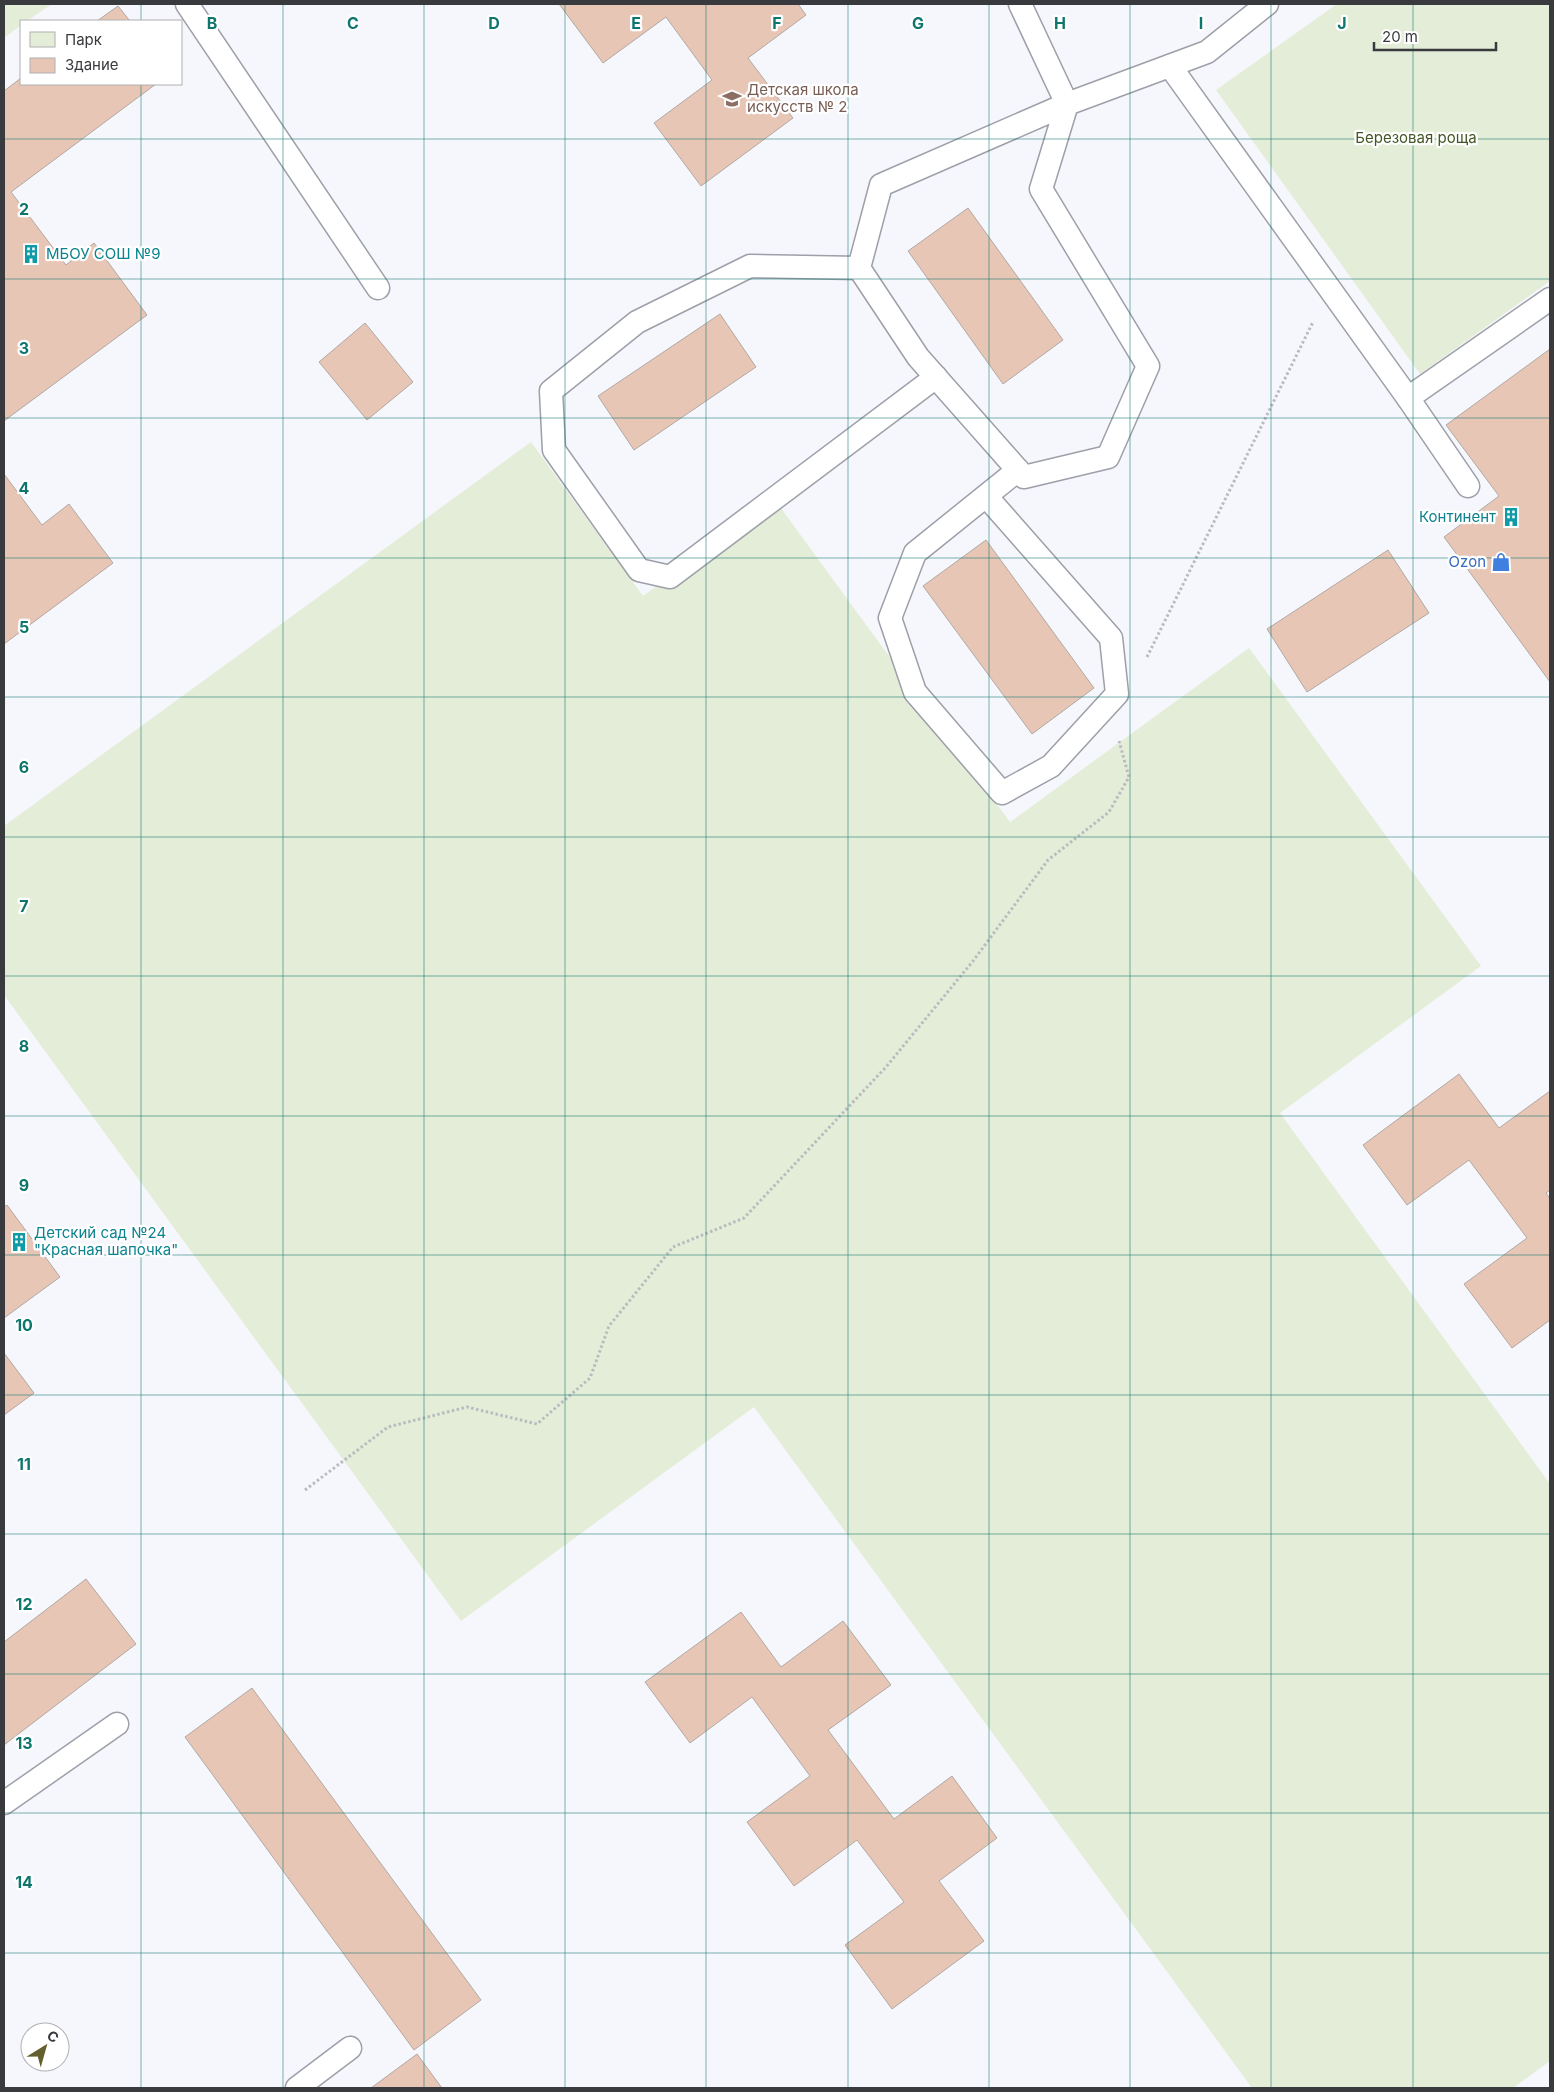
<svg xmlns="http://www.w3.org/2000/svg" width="1554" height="2092" font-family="Inter,sans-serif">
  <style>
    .green { fill: #e4edd7 }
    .building { fill: #e7c6b6; stroke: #b2a8a3 }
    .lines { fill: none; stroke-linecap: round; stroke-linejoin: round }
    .service-casing { stroke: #9d9fa9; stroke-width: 25 }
    .path { stroke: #babbc0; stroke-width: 3; stroke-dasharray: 2.5 2.5; stroke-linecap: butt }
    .service { stroke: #fff; stroke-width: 22 }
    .grid { fill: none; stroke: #0f766e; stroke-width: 1; stroke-opacity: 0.55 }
    .labels { text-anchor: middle; stroke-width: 4.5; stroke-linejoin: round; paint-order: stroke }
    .education-label { font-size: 15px; fill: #785e54; stroke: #fff; text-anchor: start }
    .park-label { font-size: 15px; fill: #455626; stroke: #fff }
    .culture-label { font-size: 15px; fill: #0d838f; stroke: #fff; text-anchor: start }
    .shop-label { font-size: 15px; fill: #366cbe; stroke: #fff; text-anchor: end }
    .grid-label { font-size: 16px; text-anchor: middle; font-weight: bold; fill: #0f766e; stroke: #fff; stroke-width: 4.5; stroke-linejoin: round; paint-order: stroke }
  </style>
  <rect width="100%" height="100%" fill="#f6f7fd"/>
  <g class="green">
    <path d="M4,4H52L27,21H21V25L4,38Z"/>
    <path d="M1337,4H1550V281L1420,374L1216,90Z"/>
    <path d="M531,442L643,596L775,500L1010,822L1249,648L1481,966L1280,1113L1550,1484V2061L1513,2088H1252L754,1407L461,1621L4,995V826Z"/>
  </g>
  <g class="building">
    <path d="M559,4H798L806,15L748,58L793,118L701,186L654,123L712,80L666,17L603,63Z"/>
    <path d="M118,6L130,21H97Z"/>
    <path d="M21,78V84H156L11,192L66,265L94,243L147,315L4,421V91Z"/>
    <path d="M968,208L1063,340L1003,384L908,251Z"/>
    <path d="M720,314L756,367L634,450L598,396Z"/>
    <path d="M365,323L413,382L367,420L319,362Z"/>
    <path d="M1550,349V682L1444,537L1499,496L1446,425Z"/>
    <path d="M4,474L42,525L69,504L113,563L4,644Z"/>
    <path d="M986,540L1094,688L1032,734L923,586Z"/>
    <path d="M1388,550L1429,613L1307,692L1267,629Z"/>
    <path d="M1459,1074L1499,1128L1550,1091V1190L1546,1193L1550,1199V1320L1512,1348L1464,1284L1527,1238L1469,1160L1407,1205L1363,1145Z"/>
    <path d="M7,1205L60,1277L4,1318V1207Z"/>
    <path d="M4,1353L34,1393L4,1415Z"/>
    <path d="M86,1579L136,1644L4,1745V1642Z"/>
    <path d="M741,1612L781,1667L843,1621L891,1685L828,1730L894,1819L952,1776L997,1838L939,1881L984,1941L892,2009L845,1945L904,1902L857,1840L794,1886L747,1822L810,1776L752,1697L690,1743L645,1682Z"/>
    <path d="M252,1688L481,2000L414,2050L185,1737Z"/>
    <path d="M417,2054L442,2088H371Z"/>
  </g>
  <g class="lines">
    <g class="service-casing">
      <g id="service">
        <path d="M187,4L378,288"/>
        <path d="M1020,4L1067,104L1041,189L1148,366L1108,457L1024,477L918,357L859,268L881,185L1067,104L1207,52L1267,4"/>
        <path d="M1170,66L1408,398L1468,486"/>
        <path d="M859,268L750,266L637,322L551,391L554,450L639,570L670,577L936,377"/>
        <path d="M1408,398L1550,299"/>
        <path d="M986,496L1111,638L1117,694L1051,766L1002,793L915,692L890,618L915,553L1018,470"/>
        <path d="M4,1803L117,1724"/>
        <path d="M297,2088L350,2048"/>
      </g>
    </g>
    <g class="path">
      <path d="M1147,657L1313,322"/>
      <path d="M305,1490L388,1427L467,1407L537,1424L590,1378L609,1326L673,1247L744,1218L886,1067L973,961L1048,860L1109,812L1129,777L1119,741"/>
    </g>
    <use href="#service" class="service"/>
  </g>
  <path class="grid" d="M141,4V21M283,4V2088M424,4V2088M565,4V2088M706,4V2088M848,4V2088M989,4V2088M1130,4V2088M1271,4V2088M1413,4V2088M141,84V2088M4,139H1550M4,279H1550M4,418H1550M4,558H1550M4,697H1550M4,837H1550M4,976H1550M4,1116H1550M4,1255H1550M4,1395H1550M4,1534H1550M4,1674H1550M4,1813H1550M4,1953H1550"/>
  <defs>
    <g id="school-bare" transform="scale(1.5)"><path d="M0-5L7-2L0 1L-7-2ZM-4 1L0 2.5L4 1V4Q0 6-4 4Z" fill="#8d6e63" stroke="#fff" stroke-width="2.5" paint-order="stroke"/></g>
    <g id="building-bare" transform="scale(1.5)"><path d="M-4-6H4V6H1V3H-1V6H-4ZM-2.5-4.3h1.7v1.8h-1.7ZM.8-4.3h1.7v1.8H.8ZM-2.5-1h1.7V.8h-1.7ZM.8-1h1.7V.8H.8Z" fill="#0f9aa8" stroke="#fff" stroke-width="2.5" paint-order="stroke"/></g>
    <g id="shop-bare" transform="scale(1.5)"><path d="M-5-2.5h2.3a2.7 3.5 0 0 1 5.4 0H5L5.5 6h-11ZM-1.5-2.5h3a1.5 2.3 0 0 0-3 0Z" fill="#3f7fe0" stroke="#fff" stroke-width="2.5" paint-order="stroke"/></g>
  </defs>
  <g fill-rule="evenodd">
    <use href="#school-bare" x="732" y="99"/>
    <use href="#building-bare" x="31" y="254"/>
    <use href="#building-bare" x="1511" y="517"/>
    <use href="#shop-bare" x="1501" y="562"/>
    <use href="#building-bare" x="19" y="1242"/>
  </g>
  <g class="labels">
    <g class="education-label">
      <text x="747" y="95">Детская школа<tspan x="747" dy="17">искусств № 2</tspan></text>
    </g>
    <g class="park-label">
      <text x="1416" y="143">Березовая роща</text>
    </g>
    <g class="culture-label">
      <text x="46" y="259">МБОУ СОШ №9</text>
      <text x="1496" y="522" text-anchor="end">Континент</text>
      <text x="34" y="1238">Детский сад №24<tspan x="34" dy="17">"Красная шапочка"</tspan></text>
    </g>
    <g class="shop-label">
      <text x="1486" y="567">Ozon</text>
    </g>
  </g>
  <g class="grid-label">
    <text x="212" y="29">B</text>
    <text x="353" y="29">C</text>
    <text x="494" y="29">D</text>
    <text x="636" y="29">E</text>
    <text x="777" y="29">F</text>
    <text x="918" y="29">G</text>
    <text x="1060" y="29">H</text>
    <text x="1201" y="29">I</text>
    <text x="1342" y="29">J</text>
    <text x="24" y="215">2</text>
    <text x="24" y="354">3</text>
    <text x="24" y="494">4</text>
    <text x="24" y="633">5</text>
    <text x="24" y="773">6</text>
    <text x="24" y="912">7</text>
    <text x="24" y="1052">8</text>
    <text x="24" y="1191">9</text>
    <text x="24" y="1331">10</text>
    <text x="24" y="1470">11</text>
    <text x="24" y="1610">12</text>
    <text x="24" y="1749">13</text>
    <text x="24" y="1888">14</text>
  </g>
  <rect width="1554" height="2092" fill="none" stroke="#393a3e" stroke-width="10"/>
  <rect x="20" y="20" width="162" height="65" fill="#ffffff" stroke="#b0b0b2"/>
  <rect x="30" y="32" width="25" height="15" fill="#e4edd7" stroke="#b0b0b2"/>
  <text x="65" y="45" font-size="15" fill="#393a3e">Парк</text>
  <rect x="30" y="58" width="25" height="15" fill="#e7c6b6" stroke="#b0b0b2"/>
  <text x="65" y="70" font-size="15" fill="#393a3e">Здание</text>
  <g transform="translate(45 2047) rotate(37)"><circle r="24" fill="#ffffff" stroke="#b0b0b2"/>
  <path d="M0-4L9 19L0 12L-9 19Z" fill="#645f2c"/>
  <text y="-8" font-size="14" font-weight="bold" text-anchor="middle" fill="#393a3e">С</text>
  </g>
  <path d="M1374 42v8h122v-8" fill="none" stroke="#393a3e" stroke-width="2.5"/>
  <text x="1382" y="42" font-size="15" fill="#393a3e" stroke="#ffffff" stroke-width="4" paint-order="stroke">20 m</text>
</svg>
